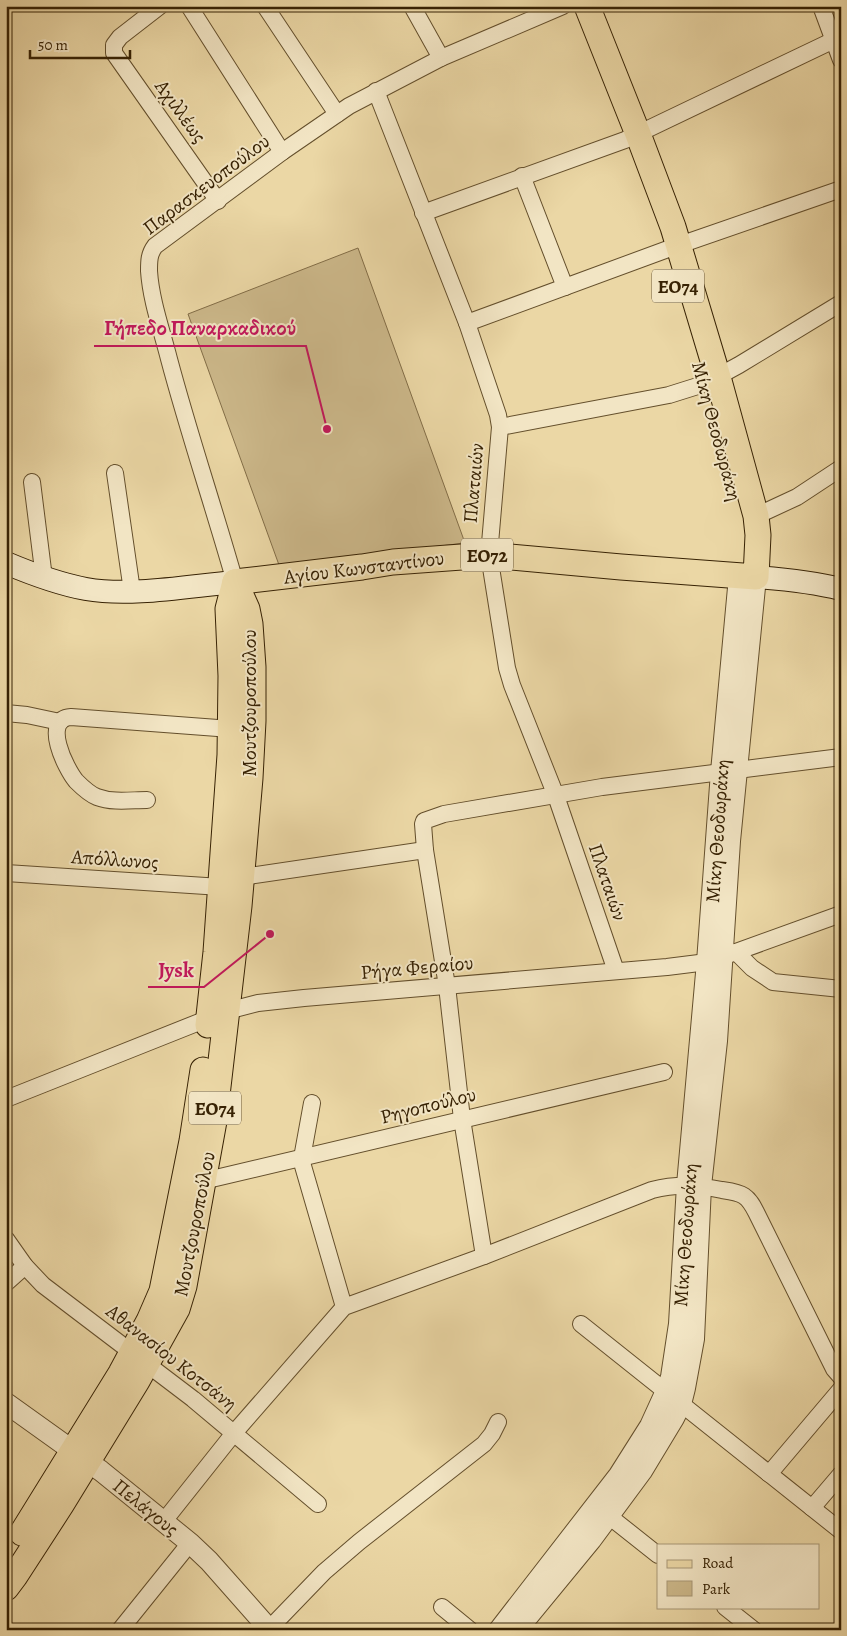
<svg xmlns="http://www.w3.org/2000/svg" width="847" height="1636" font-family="Alegreya,serif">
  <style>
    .green { fill: #ccb88a; stroke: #826d47 }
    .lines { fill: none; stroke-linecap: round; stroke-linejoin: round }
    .minor-casing { stroke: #644f2c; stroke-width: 18 }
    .tertiary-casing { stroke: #644f2c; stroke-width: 22 }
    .secondary-casing { stroke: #372204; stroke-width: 24 }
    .primary-casing { stroke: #372204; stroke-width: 27 }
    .minor { stroke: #f2e5c4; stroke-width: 16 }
    .tertiary { stroke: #f2e5c4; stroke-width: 20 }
    .secondary { stroke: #f2e5c4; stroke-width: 22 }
    .primary { stroke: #ebd7a5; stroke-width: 25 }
    .labels { text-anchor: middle; stroke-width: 4; stroke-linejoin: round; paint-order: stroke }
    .shield { fill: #f2e5c4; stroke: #6f5c3e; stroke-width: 1 }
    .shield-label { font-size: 19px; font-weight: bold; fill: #372204 }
    .street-label { font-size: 20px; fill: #372204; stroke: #f2e5c4 }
    .leader { fill: none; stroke: #c2185b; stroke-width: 2 }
    .callout-dot { fill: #c2185b; stroke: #f2e5c4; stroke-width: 2 }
    .callout-label { font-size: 21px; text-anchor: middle; font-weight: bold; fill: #c2185b; stroke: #f2e5c4; stroke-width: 4; stroke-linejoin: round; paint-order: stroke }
  </style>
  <rect width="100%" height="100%" fill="#ebd7a5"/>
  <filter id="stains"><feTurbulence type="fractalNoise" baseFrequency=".004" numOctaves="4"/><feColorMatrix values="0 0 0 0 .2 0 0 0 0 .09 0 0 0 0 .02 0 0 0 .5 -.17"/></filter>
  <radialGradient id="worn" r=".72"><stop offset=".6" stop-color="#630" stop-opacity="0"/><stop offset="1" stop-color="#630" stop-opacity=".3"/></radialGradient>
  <path class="green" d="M358,248L465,543L279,565L188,314Z"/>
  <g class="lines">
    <g class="minor-casing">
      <g id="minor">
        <path d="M160,6L120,37L114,45V53L218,201"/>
        <path d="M189,6L282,152"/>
        <path d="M265,6L337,114"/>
        <path d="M412,6L441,58"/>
        <path d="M821,6L841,60"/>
        <path d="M376,91L467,323L498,415L500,427L489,555L507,668L512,685L556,796L616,971"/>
        <path d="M522,176L565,287"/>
        <path d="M423,213L625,140L834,40"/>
        <path d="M467,323L668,249L841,189"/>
        <path d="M500,427L669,395L704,384L739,365L841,303"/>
        <path d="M115,473L132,591"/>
        <path d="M32,482L44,578"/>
        <path d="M756,516L797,497L841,468"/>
        <path d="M235,582C214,508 189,434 169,359C162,331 151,301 149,271C149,261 149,254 155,246L282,152L349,106L441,58L563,6"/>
        <path d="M6,713L27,715L60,722"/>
        <path d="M147,800C131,800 113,803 97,797C89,794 82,787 76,781C66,769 41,719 71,717L231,729"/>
        <path d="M6,873L221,887L242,877L425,850"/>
        <path d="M736,952L752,968L773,982L841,989"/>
        <path d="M6,1099L227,1011L258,1003L304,998L667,967L707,962L722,957L841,914"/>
        <path d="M312,1103L302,1158L303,1166L344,1307"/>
        <path d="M203,1181L664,1072"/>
        <path d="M6,1239L25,1266L43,1285L193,1399L318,1504"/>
        <path d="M484,1256L652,1190C676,1184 697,1185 722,1190C729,1191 738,1192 744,1196C750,1200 753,1206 756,1212L834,1369L841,1377"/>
        <path d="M6,1283L25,1266"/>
        <path d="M581,1324L841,1531"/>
        <path d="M769,1474L841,1389"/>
        <path d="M812,1508L841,1474"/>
        <path d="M600,1509L658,1555"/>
        <path d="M164,1521L234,1433L344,1307L484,1256L462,1119L447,986L425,850L423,824L424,821L444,814L602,787L841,757"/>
        <path d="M442,1607L470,1630"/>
        <path d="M725,1607L754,1630"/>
        <path d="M269,1629L324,1572L359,1542L484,1444L492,1434L498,1422"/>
        <path d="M120,1630L190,1543"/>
      </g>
    </g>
    <g class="tertiary-casing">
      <g id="tertiary">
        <path d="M6,1403L101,1471L190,1543L209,1561L270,1630"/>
        <path d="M499,1630L619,1475L650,1426L666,1391L671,1377L679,1324L687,1185L707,962L721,772L739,577"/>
        <path d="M517,1630L591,1540L642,1471L674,1418L681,1404L685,1388L694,1339L701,1186L717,1041L730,841L756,577"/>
      </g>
    </g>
    <g class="secondary-casing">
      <g id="secondary">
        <path d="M6,563C32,574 59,584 86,589C131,597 189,586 235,582"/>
        <path d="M756,577C784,579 813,582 841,589"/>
      </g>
    </g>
    <g class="primary-casing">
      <g id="primary">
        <path d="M235,582L362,567L393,562L489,555L621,567L756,577L758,535L756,516L718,377L673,227L638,134L587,6"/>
        <path d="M208,1025L216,952L230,755L231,676L228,609L235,582"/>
        <path d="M22,1533L121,1373L149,1321L162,1291L192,1141L203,1070"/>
        <path d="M6,1588L15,1576L61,1505L137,1381L177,1309L184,1286L214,1121L239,906L250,778L253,721V667L250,624L247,609L235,582"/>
      </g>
    </g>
    <use href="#minor" class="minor"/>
    <use href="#tertiary" class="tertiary"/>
    <use href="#secondary" class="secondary"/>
    <use href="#primary" class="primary"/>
  </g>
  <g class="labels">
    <g class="shield">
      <rect x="652" y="269.5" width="52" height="33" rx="4"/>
      <rect x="461" y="538.5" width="52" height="33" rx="4"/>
      <rect x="189" y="1091.5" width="52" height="33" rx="4"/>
    </g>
    <g class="shield-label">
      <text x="678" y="293">ΕΟ74</text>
      <text x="487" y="562">ΕΟ72</text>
      <text x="215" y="1115">ΕΟ74</text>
    </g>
    <g class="street-label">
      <text transform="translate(181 111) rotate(54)" y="7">Αχιλλέως</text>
      <text transform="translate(206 184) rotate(-37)" y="7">Παρασκευοπούλου</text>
      <text transform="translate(717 431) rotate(75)" y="7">Μίκη Θεοδωράκη</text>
      <text transform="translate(473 483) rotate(-85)" y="7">Πλαταιών</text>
      <text transform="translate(364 567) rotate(-7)" y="7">Αγίου Κωνσταντίνου</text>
      <text transform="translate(249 703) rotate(-90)" y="7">Μουτζουροπούλου</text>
      <text transform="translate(717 831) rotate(-86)" y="7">Μίκη Θεοδωράκη</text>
      <text transform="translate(115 859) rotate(4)" y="7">Απόλλωνος</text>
      <text transform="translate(608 882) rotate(71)" y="7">Πλαταιών</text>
      <text transform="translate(417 967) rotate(-5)" y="7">Ρήγα Φεραίου</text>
      <text transform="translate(428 1105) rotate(-14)" y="7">Ρηγοπούλου</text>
      <text transform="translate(194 1224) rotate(-79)" y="7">Μουτζουροπούλου</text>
      <text transform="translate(685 1235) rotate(-86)" y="7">Μίκη Θεοδωράκη</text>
      <text transform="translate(172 1357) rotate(38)" y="7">Αθανασίου Κοτσάνη</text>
      <text transform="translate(146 1507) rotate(39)" y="7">Πελάγους</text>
    </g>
  </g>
  <path class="leader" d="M327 429L306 346H94M270 934L204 987H148"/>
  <g class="callout-dot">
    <circle cx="327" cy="429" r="5"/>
    <circle cx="270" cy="934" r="5"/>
  </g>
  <g class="callout-label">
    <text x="200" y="335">Γήπεδο Παναρκαδικού</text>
    <text x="176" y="977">Jysk</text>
  </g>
  <rect width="847" height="1636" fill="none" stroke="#ebd7a5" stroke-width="25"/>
  <rect x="8" y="8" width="832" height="1621" fill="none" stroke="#372204" stroke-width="2.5"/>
  <rect x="12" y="12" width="822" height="1611" fill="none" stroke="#372204"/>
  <rect x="657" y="1544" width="162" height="65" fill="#f2e5c4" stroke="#a79777"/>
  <rect x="667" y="1560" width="25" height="8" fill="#ebd7a5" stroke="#a79777"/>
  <text x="702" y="1568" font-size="15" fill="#372204">Road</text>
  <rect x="667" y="1581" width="25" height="15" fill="#ccb88a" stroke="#a79777"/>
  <text x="702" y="1594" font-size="15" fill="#372204">Park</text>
  <path d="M30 50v8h100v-8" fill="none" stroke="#372204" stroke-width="2.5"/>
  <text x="38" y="50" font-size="15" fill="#372204" stroke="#f2e5c4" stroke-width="4" paint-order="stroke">50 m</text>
  <rect width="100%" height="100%" filter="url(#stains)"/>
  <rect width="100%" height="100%" fill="url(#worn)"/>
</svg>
